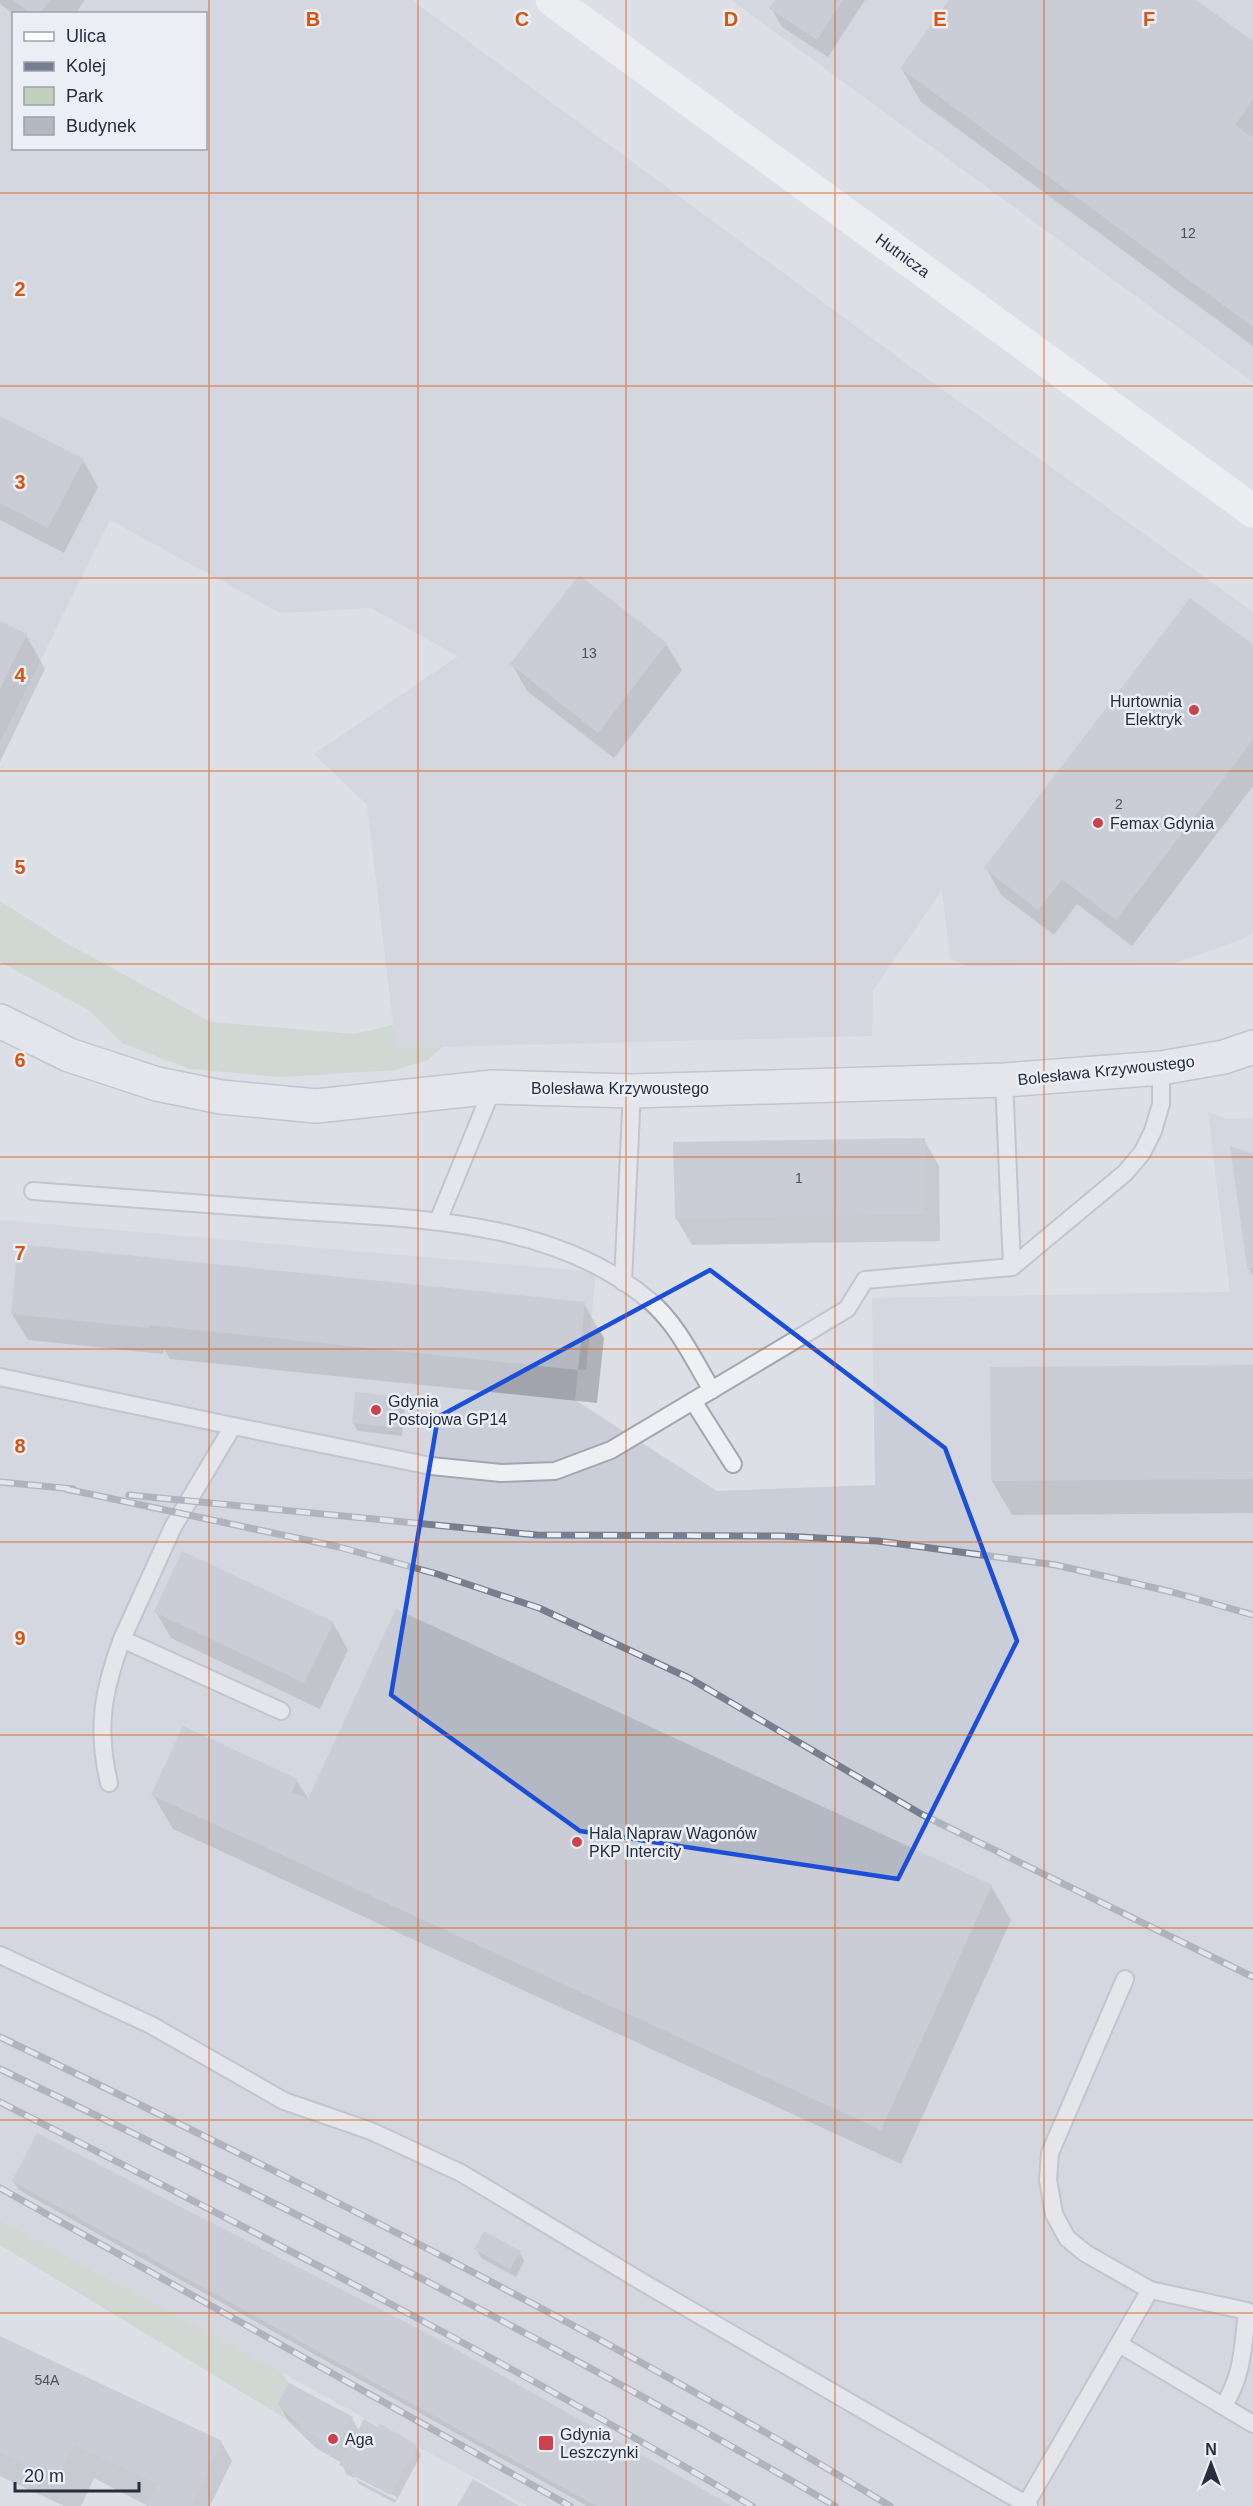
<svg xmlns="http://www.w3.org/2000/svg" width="1253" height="2506" font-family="Helvetica,sans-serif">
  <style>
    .built { fill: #caced8; fill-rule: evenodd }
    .green { fill: #c1d0bd }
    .shadow { fill: #0003 }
    .building { fill: #b3b8c2 }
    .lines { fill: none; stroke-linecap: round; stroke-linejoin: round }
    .service-casing { stroke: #a2a6b0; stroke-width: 20 }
    .minor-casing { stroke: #a2a6b0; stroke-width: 36 }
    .service { stroke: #eef0f4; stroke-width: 16 }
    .minor { stroke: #eef0f4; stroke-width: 33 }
    .secondary { stroke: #fff; stroke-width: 33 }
    .rail-casing { stroke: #767e8f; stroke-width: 7 }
    .rail { stroke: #ebeef4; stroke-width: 4.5; stroke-dasharray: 14; stroke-linecap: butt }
    .marked { fill: none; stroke: #1d4ed8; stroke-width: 4.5; stroke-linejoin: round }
    .grid { fill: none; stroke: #d55511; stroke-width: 1.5; stroke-opacity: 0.55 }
    .poi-dot { fill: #cb414d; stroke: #ebeef4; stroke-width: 2 }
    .labels { text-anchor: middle; stroke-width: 5; stroke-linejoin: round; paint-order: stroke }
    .number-label { font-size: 14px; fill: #49505e }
    .street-label { font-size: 16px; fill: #262d3c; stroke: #ebeef4 }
    .poi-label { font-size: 16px; fill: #262d3c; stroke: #ebeef4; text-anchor: start }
    .grid-label { font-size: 20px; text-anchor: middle; font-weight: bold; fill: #d55511; stroke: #ebeef4; stroke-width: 5; stroke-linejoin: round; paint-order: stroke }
  </style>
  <rect width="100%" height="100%" fill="#dcdfe6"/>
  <g class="built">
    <path d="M0,0H412L907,364L1253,612V933L1243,939L1172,964L967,966L950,959L942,890L873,991L872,1036L396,1048L367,805L314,754L458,656L371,608L280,613L110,520L0,742ZM14,14H206V148H14Z"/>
    <path d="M731,0H1253V382L816,62Z"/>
    <path d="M1208,1112L1227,1119L1253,1118V2506H527L0,2220V1220L596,1272L586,1370H578L575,1400L717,1491L875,1485L872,1298L1230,1292Z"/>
  </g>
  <g class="green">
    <path d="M0,901L66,943L211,1022L354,1034L393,1025L396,1048L442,1047L428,1060L395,1070L281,1077L190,1069L122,1043L90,1011L0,962Z"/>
    <path d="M0,2220L281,2372L289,2383L277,2404L304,2430L0,2245Z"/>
  </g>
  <g class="shadow">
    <path d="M0,0H85L75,14H14L0,4Z"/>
    <path d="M776,0H865L828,57L782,27L771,8Z"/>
    <path d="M951,0H1193L1253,43V346L921,102L901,68Z"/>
    <path d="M0,418L83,460L98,487L64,553L0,520Z"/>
    <path d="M0,623L26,635L45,669L0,762Z"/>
    <path d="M666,644L682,670L614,758L527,691L512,664Z"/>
    <path d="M1253,645V786L1132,946L1077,904L1054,935L1001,895L986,868Z"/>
    <path d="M924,1140L939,1166L940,1241L692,1245L676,1218Z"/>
    <path d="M1253,1156V1276L1248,1268Z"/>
    <path d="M584,1304L604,1338L597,1403L170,1359L164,1349L163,1354L28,1340L12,1314Z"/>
    <path d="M1253,1366V1513L1012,1515L992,1481Z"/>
    <path d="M400,1399L405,1407L402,1436L358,1431L353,1423Z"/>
    <path d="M156,1612L333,1623L348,1650L320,1709L171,1638Z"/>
    <path d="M297,1781L309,1800L991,1886L1011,1920L901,2164L173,1829L153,1795Z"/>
    <path d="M13,2181L729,2506H587L19,2190Z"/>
    <path d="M476,2249L519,2252L524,2261L516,2277L481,2258Z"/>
    <path d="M0,2338L221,2442L232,2461L210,2506H148L94,2478L81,2506H64L0,2476Z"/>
    <path d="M279,2404L352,2418L359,2431L416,2446L421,2455L395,2503L359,2484L356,2479L396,2500L397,2497L355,2475V2478L346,2474L342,2463L316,2448L289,2422Z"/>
  </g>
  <g class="building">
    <path d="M13,0H50L40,14H32Z"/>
    <path d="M775,0H843L817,40L769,8Z"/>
    <path d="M949,0H1196L1253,41V100L1235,125L1253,138V327L900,68Z"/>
    <path d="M0,416L84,459L48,528L0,503Z"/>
    <path d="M579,575L667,643L598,733L510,664Z"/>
    <path d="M1190,598L1253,644V740L1116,920L1062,879L1038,910L984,868Z"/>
    <path d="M0,621L27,634L0,689Z"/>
    <path d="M925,1138V1214L675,1219L673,1142Z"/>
    <path d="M1230,1146L1253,1154V1268H1247Z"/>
    <path d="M18,1244L585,1302L578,1370L149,1325V1328L11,1314Z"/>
    <path d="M1253,1365V1479L991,1481L990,1367Z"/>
    <path d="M355,1392L401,1397L397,1428L352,1423Z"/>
    <path d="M182,1551L334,1622L304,1683L154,1612Z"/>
    <path d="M396,1609L992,1885L881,2130L151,1795L183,1726L298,1779L292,1792L308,1799Z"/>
    <path d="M37,2133L434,2337L732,2506H596L12,2181Z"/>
    <path d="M484,2231L521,2251L510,2269L474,2249Z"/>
    <path d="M0,2336L222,2441L192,2506H147L157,2484L74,2445L58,2479L0,2452Z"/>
    <path d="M289,2383L353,2417L339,2443L330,2445L304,2430L277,2404Z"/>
    <path d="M364,2419L378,2427L380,2424L417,2445L390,2495L352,2475L354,2472L339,2465Z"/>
    <path d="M473,2479L519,2506H457Z"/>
  </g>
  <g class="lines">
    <g class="service-casing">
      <g id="service">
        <path d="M33,1191C117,1197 202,1204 286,1210C409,1219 551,1217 650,1301C678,1325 693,1359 712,1390"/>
        <path d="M438,1221L493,1087"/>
        <path d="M1012,1267L1125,1173L1142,1153L1153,1131L1161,1104V1068"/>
        <path d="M623,1282L632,1091"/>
        <path d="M0,1377L233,1426"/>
        <path d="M693,1401L733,1464"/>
        <path d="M281,1711L122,1639L173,1527L233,1426L431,1466L501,1473L555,1471L611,1450L847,1309L865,1280L1012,1267L1004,1080"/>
        <path d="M109,1783C96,1728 103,1691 122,1639"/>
        <path d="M0,1955L151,2025L284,2101L371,2131L461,2173L649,2286L1029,2506"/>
        <path d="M1125,1979L1050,2153L1048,2180L1054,2214L1067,2238L1085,2253L1150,2290L1247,2311C1243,2346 1243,2377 1223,2406"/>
        <path d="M1119,2344L1253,2424"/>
        <path d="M1026,2504L1150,2290"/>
      </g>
    </g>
    <g class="minor-casing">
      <path id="minor" d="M0,1021L69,1055L157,1084L221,1097L316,1106L493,1087L632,1091L1004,1080L1161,1068L1224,1057L1253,1047"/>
    </g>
    <use href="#service" class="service"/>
    <use href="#minor" class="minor"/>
    <path class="secondary" d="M552,0L1253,511"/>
    <g class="rail-casing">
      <g id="rail">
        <path d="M0,1482L73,1489"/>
        <path d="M66,1489L339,1547L437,1574L539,1608L689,1678L921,1814L1253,1977"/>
        <path d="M129,1495L537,1535L781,1536L878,1541L1056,1565L1172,1592L1253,1615"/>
        <path d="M0,2037C302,2182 603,2332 890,2506"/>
        <path d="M0,2069C284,2205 563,2347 835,2506"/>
        <path d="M0,2102C254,2231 507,2361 752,2506"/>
        <path d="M0,2188L570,2506"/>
      </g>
    </g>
    <use href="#rail" class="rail"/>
  </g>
  <path d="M0 0H1253V2506H0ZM710,1270L945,1448L1017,1641L898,1879L580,1831L391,1695L438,1417Z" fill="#dcdfe6" fill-opacity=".55" fill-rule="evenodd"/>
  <path class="marked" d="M710,1270L945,1448L1017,1641L898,1879L580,1831L391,1695L438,1417Z"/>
  <path class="grid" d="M209,0V2506M418,0V2506M626,0V2506M835,0V2506M1044,0V2506M0,193H1253M0,386H1253M0,578H1253M0,771H1253M0,964H1253M0,1157H1253M0,1349H1253M0,1542H1253M0,1735H1253M0,1928H1253M0,2120H1253M0,2313H1253"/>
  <g class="poi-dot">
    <circle cx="1194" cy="710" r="6"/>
    <circle cx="1098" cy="823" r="6"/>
    <circle cx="376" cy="1410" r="6"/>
    <circle cx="577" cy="1842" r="6"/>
    <circle cx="333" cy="2439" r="6"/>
    <rect x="538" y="2435" width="16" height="16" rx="3"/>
  </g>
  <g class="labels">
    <g class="number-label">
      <text x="1188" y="238">12</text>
      <text x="589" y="658">13</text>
      <text x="1119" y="809">2</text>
      <text x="799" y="1183">1</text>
      <text x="47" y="2385">54A</text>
    </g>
    <g class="street-label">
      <text transform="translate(903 255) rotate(36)" y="6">Hutnicza</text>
      <text transform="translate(1106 1070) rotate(-6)" y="6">Bolesława Krzywoustego</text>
      <text x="620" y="1094">Bolesława Krzywoustego</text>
    </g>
    <g class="poi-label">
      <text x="1182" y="707" text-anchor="end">Hurtownia<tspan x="1182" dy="18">Elektryk</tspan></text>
      <text x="1110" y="829">Femax Gdynia</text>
      <text x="388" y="1407">Gdynia<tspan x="388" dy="18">Postojowa GP14</tspan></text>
      <text x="589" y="1839">Hala Napraw Wagonów<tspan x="589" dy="18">PKP Intercity</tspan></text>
      <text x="560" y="2440">Gdynia<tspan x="560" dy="18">Leszczynki</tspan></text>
      <text x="345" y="2445">Aga</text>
    </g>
  </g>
  <g class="grid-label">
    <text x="313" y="26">B</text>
    <text x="522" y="26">C</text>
    <text x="731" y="26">D</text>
    <text x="940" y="26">E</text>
    <text x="1149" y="26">F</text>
    <text x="20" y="296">2</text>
    <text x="20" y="489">3</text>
    <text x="20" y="682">4</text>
    <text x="20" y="874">5</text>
    <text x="20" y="1067">6</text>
    <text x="20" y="1260">7</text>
    <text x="20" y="1453">8</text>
    <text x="20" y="1645">9</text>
  </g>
  <rect x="12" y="12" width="195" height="138" fill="#ebeef4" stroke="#9ca1aa" stroke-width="1.5"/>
  <rect x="24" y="32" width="30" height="9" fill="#ffffff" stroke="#9ca1aa" stroke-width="1.5"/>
  <text x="66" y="42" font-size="18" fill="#262d3c">Ulica</text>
  <rect x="24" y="62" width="30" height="9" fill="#767e8f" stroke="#9ca1aa" stroke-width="1.5"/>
  <text x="66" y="72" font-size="18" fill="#262d3c">Kolej</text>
  <rect x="24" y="87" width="30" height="18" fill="#c1d0bd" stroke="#9ca1aa" stroke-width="1.5"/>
  <text x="66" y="102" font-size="18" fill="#262d3c">Park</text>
  <rect x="24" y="117" width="30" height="18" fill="#b3b8c2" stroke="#9ca1aa" stroke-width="1.5"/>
  <text x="66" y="132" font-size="18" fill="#262d3c">Budynek</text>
  <g transform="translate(1211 2464)" stroke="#ebeef4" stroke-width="4.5" paint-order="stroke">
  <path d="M0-4.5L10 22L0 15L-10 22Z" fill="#262d3c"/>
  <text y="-9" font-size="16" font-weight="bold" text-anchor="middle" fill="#262d3c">N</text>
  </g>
  <path d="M15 2482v9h124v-9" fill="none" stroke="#262d3c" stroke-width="3"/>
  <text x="24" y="2482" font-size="18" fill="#262d3c" stroke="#ebeef4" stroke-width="4.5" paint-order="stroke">20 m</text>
</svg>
